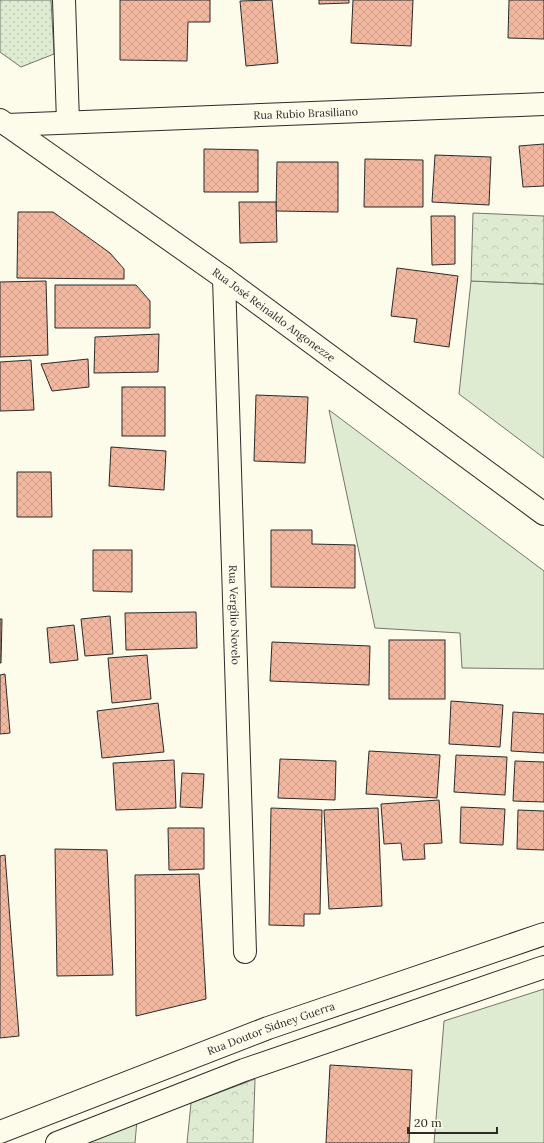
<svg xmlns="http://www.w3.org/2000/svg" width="544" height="1143" font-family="Lora,serif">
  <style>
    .green { fill: #deebd1; stroke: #74746e }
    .forest { fill: url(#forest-crowns); stroke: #74746e }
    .park { fill: url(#park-dots); stroke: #74746e }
    .building { fill: url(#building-cross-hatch); stroke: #2b2b2b }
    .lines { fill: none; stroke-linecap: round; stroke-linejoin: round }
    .minor-casing { stroke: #2b2b2b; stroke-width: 24 }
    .secondary-casing { stroke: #2b2b2b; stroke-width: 24 }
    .primary-casing { stroke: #2b2b2b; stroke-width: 24 }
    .minor { stroke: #fdfbea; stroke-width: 22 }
    .secondary { stroke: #fdfbea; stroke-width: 22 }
    .primary { stroke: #fdfbea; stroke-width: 22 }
    .labels { text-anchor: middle; stroke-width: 3; stroke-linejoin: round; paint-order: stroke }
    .street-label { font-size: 11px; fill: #2b2b2b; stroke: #fdfbea }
  </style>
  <defs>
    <pattern id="forest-crowns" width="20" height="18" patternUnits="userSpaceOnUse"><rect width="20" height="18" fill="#deebd1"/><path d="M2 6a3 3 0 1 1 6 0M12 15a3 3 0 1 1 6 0" fill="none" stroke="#bfcab4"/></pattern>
    <pattern id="park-dots" width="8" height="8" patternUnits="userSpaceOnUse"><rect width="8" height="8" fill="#deebd1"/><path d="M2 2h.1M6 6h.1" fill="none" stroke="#bfcab4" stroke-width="1.8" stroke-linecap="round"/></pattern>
    <pattern id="building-cross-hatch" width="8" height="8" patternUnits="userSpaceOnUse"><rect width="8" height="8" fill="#f2b8a0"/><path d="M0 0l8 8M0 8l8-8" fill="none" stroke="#d09e8a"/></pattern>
  </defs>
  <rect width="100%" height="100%" fill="#fdfbea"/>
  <g class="green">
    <path d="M471,281L544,284V458L459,394Z"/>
    <path d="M329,410L544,571V669L462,668L460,633L375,628Z"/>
    <path d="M544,989V1143H434L444,1021Z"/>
    <path d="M137,1120L135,1143H88Z"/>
  </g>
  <g class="forest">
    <path d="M473,213L544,216V284L471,281Z"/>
    <path d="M255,1079L253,1143H187L191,1103Z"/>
  </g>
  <path class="park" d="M0,0H51L54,54L21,67L0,52Z"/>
  <g class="building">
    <path d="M120,0H210V22H188L187,61L120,60Z"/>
    <path d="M272,0L278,63L246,66L240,1Z"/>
    <path d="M319,0H349V3L319,4Z"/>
    <path d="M353,0H413L411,46L351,43Z"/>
    <path d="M509,0H544V39L508,38Z"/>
    <path d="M544,144V186L523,187L519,146Z"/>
    <path d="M204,149L258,150V192H204Z"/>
    <path d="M435,155L491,157L489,205L432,202Z"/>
    <path d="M365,159L423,160V207H364Z"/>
    <path d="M277,162H338V212L276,211Z"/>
    <path d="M239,202H276L277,242L240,243Z"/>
    <path d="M18,212H53L110,253L124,269V279L17,278Z"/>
    <path d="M431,216H455V264L432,265Z"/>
    <path d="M397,268L458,276L449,347L414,342L417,319L391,316Z"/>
    <path d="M46,281L48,355L0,357V282Z"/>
    <path d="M55,285H136L150,301V328H55Z"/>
    <path d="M159,334L158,372L94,373L95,337Z"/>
    <path d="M88,359L89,387L52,391L41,364Z"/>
    <path d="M31,360L34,410L0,411V362Z"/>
    <rect x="122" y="387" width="43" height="49"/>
    <path d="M256,395L308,397L305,463L254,461Z"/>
    <path d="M111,447L166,451L164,490L109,486Z"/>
    <path d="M17,472H51L52,517H17Z"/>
    <path d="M271,530H312V544L355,545V588L271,587Z"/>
    <path d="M93,550H132V592L93,591Z"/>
    <path d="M196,612L197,648L126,650L125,613Z"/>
    <path d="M110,616L113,654L85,656L81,619Z"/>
    <path d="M0,619H2L1,663H0Z"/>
    <path d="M74,625L78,660L50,663L47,628Z"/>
    <rect x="389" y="640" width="56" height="59"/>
    <path d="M272,642L370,646L369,685L270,681Z"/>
    <path d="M147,655L151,699L112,703L108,658Z"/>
    <path d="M5,674L10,733L0,734V675Z"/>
    <path d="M451,701L503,705L500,747L449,744Z"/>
    <path d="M158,703L164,752L102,758L97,711Z"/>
    <path d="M513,712L544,714V753L511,751Z"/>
    <path d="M369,751L440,755L437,798L366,794Z"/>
    <path d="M456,755L507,757L505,795L454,792Z"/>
    <path d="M280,759L336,761L335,800L278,798Z"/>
    <path d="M174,760L176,808L116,810L113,763Z"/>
    <path d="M515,761L544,762V802L513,801Z"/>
    <path d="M182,773L204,774L202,808L180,807Z"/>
    <path d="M439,800L442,843L424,844L425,859L403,860L401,843L384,844L381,804Z"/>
    <path d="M461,807L505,809L503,845L460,843Z"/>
    <path d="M271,808L322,810L320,914H304V926L269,925Z"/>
    <path d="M378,808L382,906L329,909L324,810Z"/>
    <path d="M518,810L544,811V850L517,849Z"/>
    <path d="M168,828H204V869L169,870Z"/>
    <path d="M55,849L107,850L113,975L57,976Z"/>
    <path d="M5,855L19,1036L0,1038V856Z"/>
    <path d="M199,874L206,999L136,1016L135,875Z"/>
    <path d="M330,1065L412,1070L409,1143H326Z"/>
  </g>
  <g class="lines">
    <g class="minor-casing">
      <g id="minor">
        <path d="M64,0L68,122"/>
        <path id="s1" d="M7,125L544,104"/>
        <path id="s2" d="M224,278L245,952"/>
      </g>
    </g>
    <g class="secondary-casing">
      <g id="secondary">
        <path id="s3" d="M0,1132L268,1028L544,934"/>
        <path d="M57,1143L244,1070L544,967"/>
      </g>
    </g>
    <g class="primary-casing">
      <g id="primary">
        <path id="s4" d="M0,120L224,278L544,514"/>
      </g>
    </g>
    <use href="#minor" class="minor"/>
    <use href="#secondary" class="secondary"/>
    <use href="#primary" class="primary"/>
  </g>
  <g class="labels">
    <g class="street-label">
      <text dy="4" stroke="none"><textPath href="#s1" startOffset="299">Rua Rubio Brasiliano</textPath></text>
      <text dy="4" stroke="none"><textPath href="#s4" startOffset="336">Rua José Reinaldo Angonezze</textPath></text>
      <text dy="4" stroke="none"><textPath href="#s2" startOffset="337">Rua Vergílio Novelo</textPath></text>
      <text dy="4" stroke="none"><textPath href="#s3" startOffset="290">Rua Doutor Sidney Guerra</textPath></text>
    </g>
  </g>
  <path d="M408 1127v6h89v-6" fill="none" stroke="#2b2b2b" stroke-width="2"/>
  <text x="414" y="1127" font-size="12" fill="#2b2b2b" stroke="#fdfbea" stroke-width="3" paint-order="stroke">20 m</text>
</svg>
